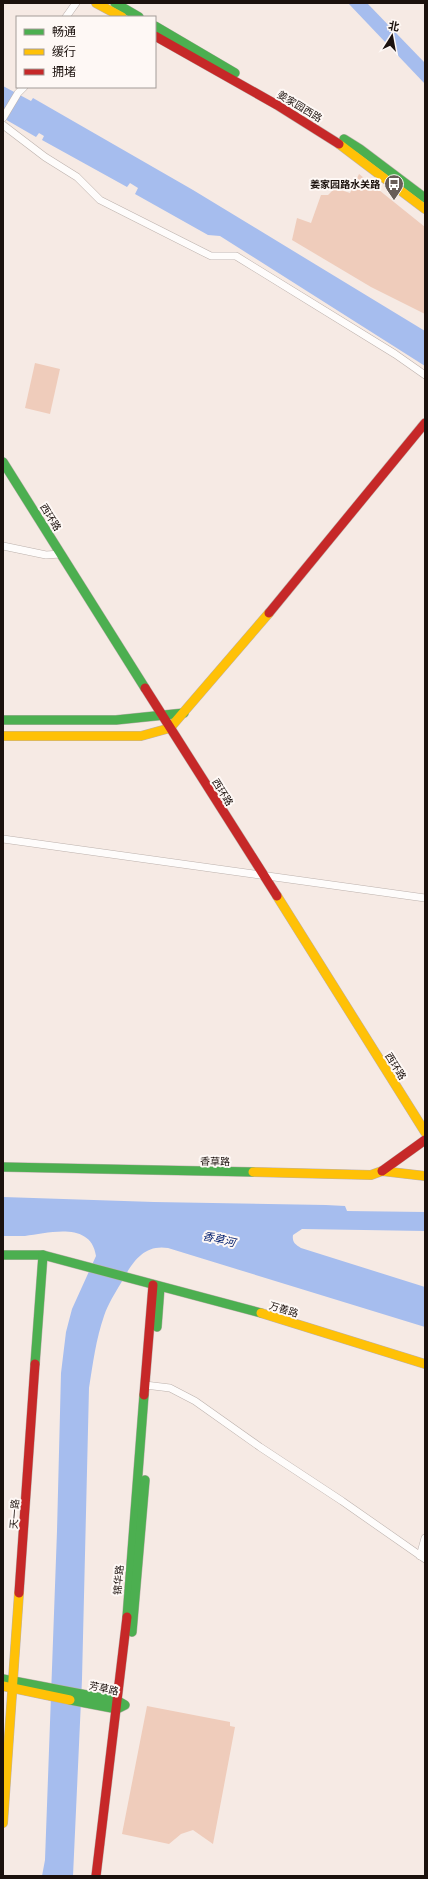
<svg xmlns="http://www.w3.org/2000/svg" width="428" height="1879" font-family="'Libre Baskerville','Noto Sans SC',serif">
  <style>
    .green { fill: #efccbb }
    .water { fill: #a6bdee }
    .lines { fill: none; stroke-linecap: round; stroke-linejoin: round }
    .street-casing { stroke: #bcb1ac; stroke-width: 8 }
    .fast-casing { stroke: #bcb1ac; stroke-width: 10 }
    .slow-casing { stroke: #bcb1ac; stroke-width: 10 }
    .jam-casing { stroke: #bcb1ac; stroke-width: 10 }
    .street { stroke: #fefcfb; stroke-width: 7 }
    .fast { stroke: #4caf50; stroke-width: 9 }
    .slow { stroke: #ffc107; stroke-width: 9 }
    .jam { stroke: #c62828; stroke-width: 9 }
    .labels { text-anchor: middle; stroke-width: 4; stroke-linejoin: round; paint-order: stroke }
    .street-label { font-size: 10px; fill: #1b110d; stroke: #fef8f5 }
    .poi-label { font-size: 10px; font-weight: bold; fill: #1b110d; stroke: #fef8f5; text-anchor: end }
    .water-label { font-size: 11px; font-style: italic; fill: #001e6e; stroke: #fef8f5 }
  </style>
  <rect width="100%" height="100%" fill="#f6eae4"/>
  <g class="green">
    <path d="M359,174L425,227V314L371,287L292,240L297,218L311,223L321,195H328L335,188L350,193Z"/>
    <path d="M35,363L60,369L50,414L25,408Z"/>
    <path d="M147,1706L230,1722V1726L235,1727L213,1844L193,1830L181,1834L169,1844L122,1834Z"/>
  </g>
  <g class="water">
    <path d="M348,3H367L425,63V84Z"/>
    <path d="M3,86L31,101L33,98L193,190L425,331V366L220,236L208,235L135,194L138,188L130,183L127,187L42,140L44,136L39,133L36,137L3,118Z"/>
    <path d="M3,1197L154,1202L326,1205L345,1206L347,1211L425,1212V1231L302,1229L293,1235C292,1242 295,1244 301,1248L425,1287V1327L168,1248C143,1244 132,1263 121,1283C115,1293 108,1304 104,1316C96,1339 93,1363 89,1388L82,1679L73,1876H42L45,1860L57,1531L61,1373L66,1332L72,1309L96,1256C91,1221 49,1233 25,1236C18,1236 10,1236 3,1236Z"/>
  </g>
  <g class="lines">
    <g class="street-casing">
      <g id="street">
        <path d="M66,17L76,3"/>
        <path d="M3,118L18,93L24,87"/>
        <path d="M3,125L45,157L77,177L100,200L211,256H236L395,354L425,375"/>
        <path d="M3,546L46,555L61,554"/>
        <path d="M3,839L425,898"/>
        <path d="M145,1385L170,1388L195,1401L260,1447L342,1501L425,1559"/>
        <path d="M420,1556L425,1538"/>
      </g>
    </g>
    <g class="fast-casing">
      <g id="fast">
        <path d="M115,3L139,17"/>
        <path d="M155,26L235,73"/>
        <path d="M344,139L360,149L425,198"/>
        <path d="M3,462L145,688"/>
        <path d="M3,720H116L184,713"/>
        <path d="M3,1167L253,1172"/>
        <path d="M3,1255H43L261,1313"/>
        <path d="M157,1327L160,1287"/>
        <path d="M35,1364L43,1255"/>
        <path d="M127,1617L144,1395"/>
        <path d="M132,1632L145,1480"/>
        <path d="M3,1679L118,1701L125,1705L117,1709L70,1700"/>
      </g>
    </g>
    <g class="slow-casing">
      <g id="slow">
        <path d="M96,3L122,17"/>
        <path d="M339,144L425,209"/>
        <path d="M3,736H141L170,728L269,613"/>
        <path d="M277,896L425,1132"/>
        <path d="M253,1172L371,1175L382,1171L425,1176"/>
        <path d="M261,1313L425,1364"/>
        <path d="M3,1686L70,1700"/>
        <path d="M3,1823L19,1593"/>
      </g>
    </g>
    <g class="jam-casing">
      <g id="jam">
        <path d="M155,36L277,105L339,144"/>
        <path d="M269,613L425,423"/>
        <path d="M145,688L277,896"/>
        <path d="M382,1171L425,1140"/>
        <path d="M144,1395L153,1285"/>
        <path d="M19,1593L35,1364"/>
        <path d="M96,1876L127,1617"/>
      </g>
    </g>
    <use href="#street" class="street"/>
    <use href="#fast" class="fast"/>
    <use href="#slow" class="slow"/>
    <use href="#jam" class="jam"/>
  </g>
  <defs>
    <g id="bus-pin" transform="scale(1)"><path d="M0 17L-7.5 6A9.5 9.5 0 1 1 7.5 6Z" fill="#685d58" stroke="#fef8f5"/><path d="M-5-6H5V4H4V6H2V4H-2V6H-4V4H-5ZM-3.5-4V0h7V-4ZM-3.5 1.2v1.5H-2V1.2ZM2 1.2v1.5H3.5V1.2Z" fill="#fff"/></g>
  </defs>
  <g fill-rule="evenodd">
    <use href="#bus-pin" x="394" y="184"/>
  </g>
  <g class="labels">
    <g class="street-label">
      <text transform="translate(300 106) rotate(31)" y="4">姜家园西路</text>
      <text transform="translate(51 517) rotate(58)" y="4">西环路</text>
      <text transform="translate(223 792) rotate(58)" y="4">西环路</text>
      <text transform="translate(396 1066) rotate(58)" y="4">西环路</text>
      <text transform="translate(215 1161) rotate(1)" y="4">香草路</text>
      <text transform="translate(284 1309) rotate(17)" y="4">万善路</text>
      <text transform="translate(14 1514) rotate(-86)" y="4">天一路</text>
      <text transform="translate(118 1580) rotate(-85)" y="4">锦华路</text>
      <text transform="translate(104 1688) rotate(12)" y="4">芳草路</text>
    </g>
    <g class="poi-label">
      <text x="380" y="188">姜家园路水关路</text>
    </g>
    <g class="water-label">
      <text transform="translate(219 1239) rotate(13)" y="4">香草河</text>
    </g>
  </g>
  <rect width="428" height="1879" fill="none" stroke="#1b110d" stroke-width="8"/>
  <rect x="16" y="16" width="140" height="72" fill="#fef8f5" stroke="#a39c98"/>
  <rect x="24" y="29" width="20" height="6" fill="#4caf50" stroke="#a39c98"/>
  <text x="52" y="36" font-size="12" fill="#1b110d">畅通</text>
  <rect x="24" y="49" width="20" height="6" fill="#ffc107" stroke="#a39c98"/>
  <text x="52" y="56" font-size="12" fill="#1b110d">缓行</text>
  <rect x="24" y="69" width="20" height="6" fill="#c62828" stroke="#a39c98"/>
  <text x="52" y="76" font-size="12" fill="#1b110d">拥堵</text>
  <g transform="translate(392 36) rotate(11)" stroke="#fef8f5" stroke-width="3" paint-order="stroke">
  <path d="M0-3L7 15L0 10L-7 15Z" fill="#1b110d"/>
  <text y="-6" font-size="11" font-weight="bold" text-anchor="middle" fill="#1b110d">北</text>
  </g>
</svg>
